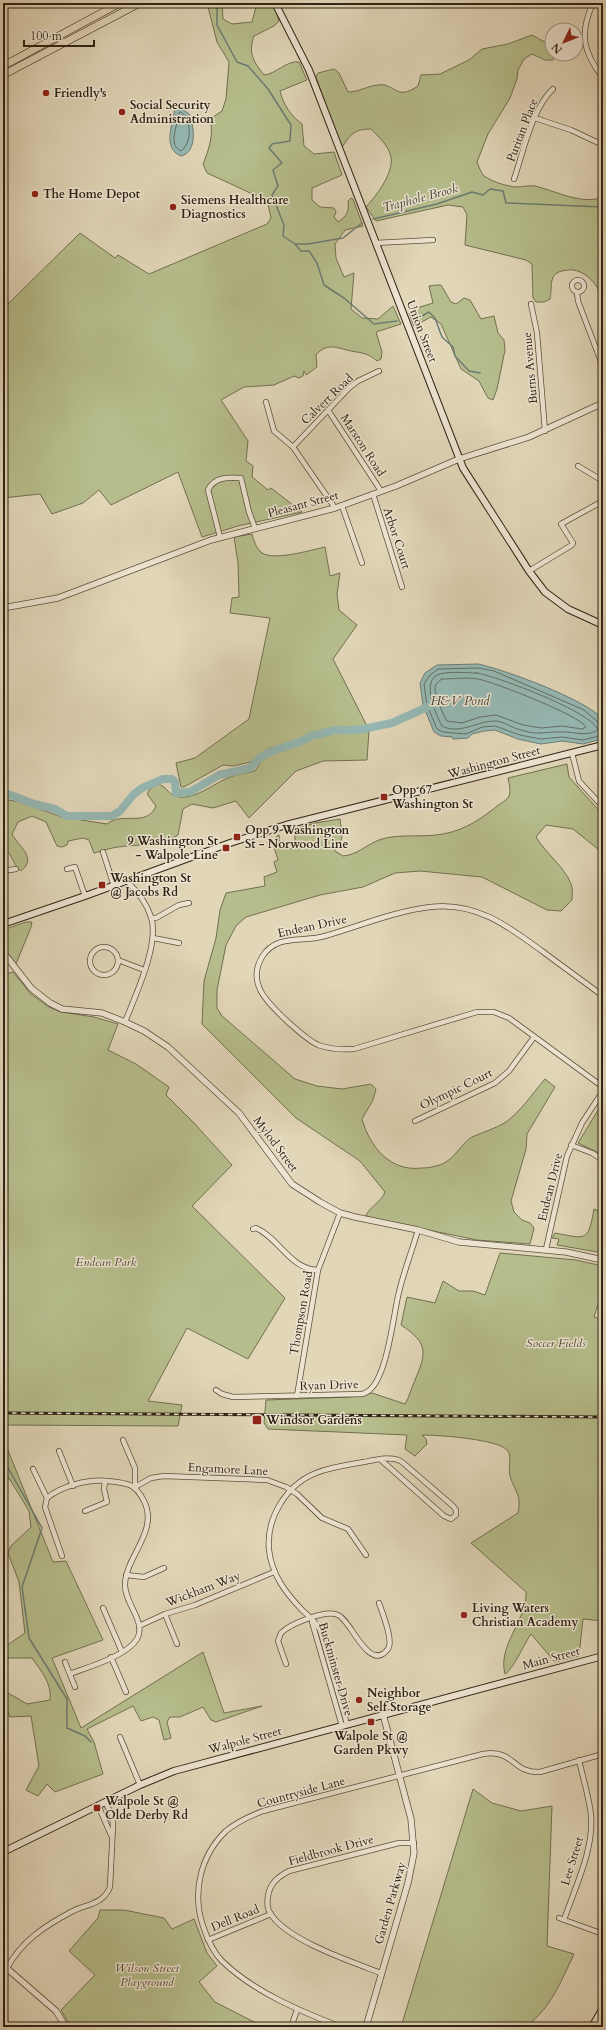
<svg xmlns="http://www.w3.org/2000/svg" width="606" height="2030" font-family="Cardo,serif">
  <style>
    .green { fill: #b6bd8c; stroke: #727050 }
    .water { fill: #95b8b3; stroke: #6c7c73 }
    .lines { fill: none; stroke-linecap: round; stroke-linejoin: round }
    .shore { stroke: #626e64; stroke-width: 1 }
    .stream { stroke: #6c7c73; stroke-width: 1.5 }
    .river { stroke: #95b8b3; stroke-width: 8 }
    .minor-casing { stroke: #5c503d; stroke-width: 6 }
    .tertiary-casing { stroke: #5c503d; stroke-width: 7 }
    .secondary-casing { stroke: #2f2314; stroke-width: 8 }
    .primary-casing { stroke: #2f2314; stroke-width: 8 }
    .minor { stroke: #ece4d1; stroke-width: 4.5 }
    .tertiary { stroke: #ece4d1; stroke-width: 5.5 }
    .secondary { stroke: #ece4d1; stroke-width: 6 }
    .primary { stroke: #e1d6b8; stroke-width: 7 }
    .rail-casing { stroke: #2f2314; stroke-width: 3 }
    .rail { stroke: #ece4d1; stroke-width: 1.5; stroke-dasharray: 4.5; stroke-linecap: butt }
    .poi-dot { fill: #8f2418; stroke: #ece4d1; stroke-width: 1.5 }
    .labels { text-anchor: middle; stroke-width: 3; stroke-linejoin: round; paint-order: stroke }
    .poi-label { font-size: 12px; font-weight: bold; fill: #2f2314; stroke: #ece4d1; text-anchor: start }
    .street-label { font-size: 12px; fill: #2f2314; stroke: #ece4d1 }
    .park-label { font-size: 12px; font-style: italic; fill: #514a32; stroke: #ece4d1 }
    .water-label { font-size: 13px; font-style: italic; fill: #48483c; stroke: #ece4d1 }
  </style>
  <rect width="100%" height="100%" fill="#e1d6b8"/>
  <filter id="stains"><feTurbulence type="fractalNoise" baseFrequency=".005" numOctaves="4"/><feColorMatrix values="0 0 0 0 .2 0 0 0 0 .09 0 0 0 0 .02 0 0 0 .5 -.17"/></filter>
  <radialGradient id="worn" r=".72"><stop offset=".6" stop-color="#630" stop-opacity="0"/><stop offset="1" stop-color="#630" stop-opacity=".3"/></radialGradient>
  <g class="green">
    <path d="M207,3H222L223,19L232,24L252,22L257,3H270L276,11L279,21L274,26L254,36C248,53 253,61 264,75C276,74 287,60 299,62L307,80L280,91C283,104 291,116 302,124L304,146L314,154L334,152L342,175L312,188V200L320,207L334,208L336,212L334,217L338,222C347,216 349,212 348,201L351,198L353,199L363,226L345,230L335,244L336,258L344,277L354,273L351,309L362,318L378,319L393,306L401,324L376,332L382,352L381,359L377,361C368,353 362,353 351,351C337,348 327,342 316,355L317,367L306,375L304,371L303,376L299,378L294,376L274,385L244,387L221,400L248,441L246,461L253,466L252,477L268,490L271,488L302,512L238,526L202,537L178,472L111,505L99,490L83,503L52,514L40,494L3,498V309L80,233L115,258L118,255L149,274L267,224L271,218L268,204L259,197L207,173L203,164C209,149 214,135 210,119L222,111L226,99L229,62L217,42Z"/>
    <path d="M532,35L552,46V54H555L553,60H545L532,54L524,59L518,70L517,79L510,98L488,134L477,162C479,167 481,173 484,176C493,182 506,186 516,187C522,187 529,185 535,186C553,190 586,207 603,196V343C600,334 599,325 599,316C600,310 602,303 601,298C599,284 583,268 568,270C547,272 553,283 550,299L544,302H536L533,298L532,264L526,260L465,245L467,215L463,207L448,205L376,221L366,207C376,196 394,173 391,157C389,146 378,136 371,129C356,129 351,133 343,146L340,144L316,77L318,73L334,69L339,73L348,92C359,92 367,86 378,85C395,82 395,102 418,86L421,75L440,74L469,60L482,49L508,44Z"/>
    <path d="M437,285H441L451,302L456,304L464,298L470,300L481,319L494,316L498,333L504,340L505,350L497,389L493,400L488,398L479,381L461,369L441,324L431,317L414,326L409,313L414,309L433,303L429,286Z"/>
    <path d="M252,534C254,541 256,548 262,553C275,561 311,550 325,547L330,576L340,573L337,594L339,610L357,625L333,659L369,730L367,760L323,761L296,771L249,818L236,801L213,808L192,804L183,809L178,835C161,847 138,844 118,847C110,848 102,851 94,853L89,840L83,838L68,841L67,845L62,847L57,846L46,822L32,816L18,822L12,834C18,846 38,858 21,871C13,865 13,856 6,850L3,849V799L20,802L62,817L107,824C122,811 147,828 156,806L147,794L150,789L158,784C166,786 168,794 175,796C193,802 214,783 230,777C237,774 247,773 255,771L271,747L251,762L233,766L223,765L184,787H181L176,763L195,758L249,719L270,618L230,613L232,598L239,597L238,563L234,537Z"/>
    <path d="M567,764L569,777L603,815V853L573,829L546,825L536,837C546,854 564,866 571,884C573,888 572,895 572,900L561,911L547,910L482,877L420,871L395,873L363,887L320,895L246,917L236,926L226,945L217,990V1008L222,1016L295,1079L317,1086L342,1089L371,1084L376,1089L373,1100L362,1119C370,1147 390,1172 422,1168C429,1168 439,1166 446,1162C457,1155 461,1144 472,1137C483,1132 495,1129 506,1122C520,1112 533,1093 545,1079L555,1087L527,1134L526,1149L511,1201L514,1212L522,1220L530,1223L534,1228L530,1244L477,1240L370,1218L366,1215C371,1206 382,1201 385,1192L360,1161L296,1118L202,1024L204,981L216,938L220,910L226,893L265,886L264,877L277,872L274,862L278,860L274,847L277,836L279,835L280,845L292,849L295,846V829L315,823L340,819C341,830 346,840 335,847V851L343,856C357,855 366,845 379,840C397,833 424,838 443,834C466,830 482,818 500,804C503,802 507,800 509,796C511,791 509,783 508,778Z"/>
    <path d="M26,922H32L31,927L16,964L3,947V930Z"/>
    <path d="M13,972L31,994L49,1007L61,1012L94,1017L118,1024L108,1050L136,1064L169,1087L166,1095L194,1123L232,1165L192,1206L285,1298L248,1359L187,1328L148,1401L182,1405L178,1426L3,1425V975Z"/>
    <path d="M603,1102V1155L578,1143Z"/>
    <path d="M594,1209L603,1213V1253L557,1245L559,1239L552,1238L555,1233C587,1239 588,1242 594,1209Z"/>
    <path d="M500,1253L576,1260L603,1266V1289L594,1317L603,1320V1621L583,1619L579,1656L555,1662L531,1634C524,1644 513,1670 505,1674C497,1646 528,1618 526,1592L471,1543L518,1513C522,1495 515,1492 510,1476C508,1468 512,1457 508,1451C500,1439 437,1435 422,1435L426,1439L427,1444L415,1456L405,1449L407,1435L268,1429L264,1423L266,1400L350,1397L372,1393L405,1404C410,1396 411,1388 415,1380C427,1352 428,1343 401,1325L407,1297L435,1303L443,1281L459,1291H473L485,1295Z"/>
    <path d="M3,1438L53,1562L66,1561L103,1640L52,1658L81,1728L203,1652L224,1713L262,1706L216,1722L211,1720L203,1707L180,1717H170L167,1722L171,1738L164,1740L159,1720L153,1717L141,1721L133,1706L87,1729L94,1742L103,1774L55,1792L47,1784L38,1796L26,1790L39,1766L31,1716L10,1717L3,1700V1690L27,1704L50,1700C52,1683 41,1671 32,1658H3V1648L25,1633L19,1582L8,1553L11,1546L31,1527L29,1511L9,1478L3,1486Z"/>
    <path d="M473,1789L492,1803L521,1811L552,1806L547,1946L574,1954C561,1981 551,2009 525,2027H401Z"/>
    <path d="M100,1910H124L164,1918L172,1929L194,1919L207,1953L217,1966L199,1982L215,2002L256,2023L254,2027H71L61,2010L95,1975L69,1951L98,1918Z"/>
  </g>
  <g class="water">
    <path d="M178,106L189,114C194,125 198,152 181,156C161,148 174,122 175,107Z"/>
    <path d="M478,664C503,669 587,700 601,718C605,723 604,733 602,739L583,744L562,741L541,744L518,739L495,730L484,731L472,734L468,738L453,739L452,737L441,736L434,732L423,705L420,683L425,673L437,665Z"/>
  </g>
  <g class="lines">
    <g class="shore">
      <path d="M181,112C192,121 192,143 181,151C167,145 178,125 179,113Z"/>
      <path d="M477,673C499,677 592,712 598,730C586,737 576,732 563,732C546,731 539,736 521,730C512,728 503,721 495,721C477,721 459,735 442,726C436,715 420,679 440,674C451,671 466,673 477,673Z"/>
      <path d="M442,679C454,679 467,677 478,679C494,682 581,716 586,727L582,729L562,726L541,728L523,725L496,715L480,717L462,723L447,721C443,715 434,694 435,687C436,683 439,681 442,679Z"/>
      <path d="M603,723H599L584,710L568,703L494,671L478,668L438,669L429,676L424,684L427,705L437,729L443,732L466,734L482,727L495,726L520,735L541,739L562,737L583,740L603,735"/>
    </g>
    <g class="stream">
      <path d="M217,3V25L237,62L248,66L268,89L291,125L290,141L272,144L269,148L282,163L273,170L278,186L272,195L284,225L283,236L295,244H308L343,238L362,223"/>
      <path d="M373,219L437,204L472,192L483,195L490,189L503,191L506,203L603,207"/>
      <path d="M295,244L301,251H309L317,263L324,285L344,298L374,324L397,321"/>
      <path d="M411,318L422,316L429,312L435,318L442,337L453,347L455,356L469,371L480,373"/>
      <path d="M3,1459L42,1528L22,1587L29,1638L67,1699V1728L85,1736L91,1742"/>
    </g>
    <path class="river" d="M3,792L34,804L55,809L67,816H112L120,811L134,794L142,788L163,779H172L175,782L176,793L190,792L219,775L250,768L261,757L270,752L302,741L311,736L335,730H358L392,723L434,704"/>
    <g class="minor-casing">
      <g id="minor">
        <path d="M593,3C579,34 583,52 603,78"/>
        <path d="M535,118L571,130L603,145"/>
        <path d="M514,179C523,153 532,108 553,89"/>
        <path d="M375,243L433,240"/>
        <circle cx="578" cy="286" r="6"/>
        <path d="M577,292L578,301L603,367"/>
        <path d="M531,304L537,333L545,431"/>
        <path d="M266,402L274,431L293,447L335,508"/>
        <path d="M328,410L381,491"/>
        <path d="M293,447L349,388L358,381L379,371"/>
        <path d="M578,466L603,481"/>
        <path d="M373,494L402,587"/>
        <path d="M342,506L362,563"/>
        <path d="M220,537L208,490C214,477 228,477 241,478L249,512L255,528"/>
        <path d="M529,571L572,545L573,543L561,524L603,501"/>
        <path d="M572,753L579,781L603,807"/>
        <path d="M103,852L114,886"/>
        <path d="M67,869L75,867L85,896"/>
        <path d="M3,871L16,869"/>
        <path d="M152,918H156L179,905L189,903"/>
        <path d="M153,938L179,943"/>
        <circle cx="104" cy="961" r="14"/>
        <path d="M118,960L144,970"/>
        <path d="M603,996C583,981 562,966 542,951C508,926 475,901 430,907C396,911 359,926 325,936C303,943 277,933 262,957C246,984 269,1004 287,1021C297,1030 306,1039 318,1045C330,1049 342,1050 354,1049L477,1012H494L509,1018L603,1087"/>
        <path d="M125,1022C135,996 160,944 151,917C147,904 137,891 127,881"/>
        <path d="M415,1121L495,1083L509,1071L534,1037"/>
        <path d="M571,1145L592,1153L603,1160"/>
        <path d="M253,1229L256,1228C279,1238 291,1270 318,1270"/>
        <path d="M546,1249L567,1156L582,1123L603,1091"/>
        <path d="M216,1390L222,1394L233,1397L362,1394C387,1390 393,1314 399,1292C404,1271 412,1251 418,1230"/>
        <path d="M297,1396L318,1270L340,1213"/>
        <path d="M123,1440L135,1468V1487"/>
        <path d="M59,1451L73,1486"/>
        <path d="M33,1469L47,1498"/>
        <path d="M135,1487L151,1478L164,1476L267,1480L286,1487L297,1494L322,1518L348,1529L366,1555"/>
        <path d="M85,1511L107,1502L104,1489L105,1481"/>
        <path d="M62,1556L45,1507L47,1498C61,1486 89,1479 107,1481C127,1483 135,1483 144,1501C159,1531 126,1556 125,1584C124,1603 147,1622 137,1639C127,1656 88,1667 70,1674"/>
        <path d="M126,1575L144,1577L164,1568"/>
        <path d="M103,1608L122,1652"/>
        <path d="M165,1614L177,1644"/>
        <path d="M312,1622L342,1726"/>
        <path d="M139,1626L165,1614L195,1605L274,1572"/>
        <path d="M111,1657L126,1692"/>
        <path d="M65,1662L75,1687"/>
        <path d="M286,1664L278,1641L281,1633C290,1624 326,1609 338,1615C351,1620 369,1674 388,1649C394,1641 382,1612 379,1603"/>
        <path d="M347,1724L320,1630C316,1622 309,1616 302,1610C285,1592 272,1575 269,1550C266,1518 286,1485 316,1473C331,1467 348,1465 364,1462C374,1460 393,1455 402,1462L453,1506L456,1510V1515L451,1519L444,1516L381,1460"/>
        <path d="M120,1737L140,1785"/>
        <path d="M98,1805L111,1835"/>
        <path d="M559,1918L603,1934"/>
        <path d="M564,1920C575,1887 594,1850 591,1815C589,1797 583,1778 579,1760"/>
        <path d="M208,1940L271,1914"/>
        <path d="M7,1968C22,1941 43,1927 71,1912C86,1904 103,1905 110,1887L113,1825L112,1815L105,1802"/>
        <path d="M381,1973C352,1962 286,1940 270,1913C267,1908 267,1902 268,1896C270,1883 278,1877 289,1871L399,1843H414"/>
        <path d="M291,2027L297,2010"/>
        <path d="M341,2027C300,2011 254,1992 222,1961C212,1951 207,1938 203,1926C192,1893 200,1856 226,1831C237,1822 250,1816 263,1811L483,1754C515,1749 511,1773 540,1772L603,1754"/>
      </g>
    </g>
    <g class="tertiary-casing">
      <g id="tertiary">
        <path d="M3,608L58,598L211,540L335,508L396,486L459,459L529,437L603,403"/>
        <path d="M3,952L31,988L50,1003L62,1009L102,1013L125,1022L144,1031L168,1047L239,1113L292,1184L320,1202L340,1213L355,1217L418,1230L459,1242L566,1252L603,1260"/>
        <path d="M3,1965L56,2011L66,2027"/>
        <path d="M366,2027L408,1883L414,1853L411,1819L383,1714"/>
      </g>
    </g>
    <g class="secondary-casing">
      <g id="secondary">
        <path d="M275,3L309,70L463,468L529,571L545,592L568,609L603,625"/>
        <path d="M3,924L85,896L230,843L286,825L603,745"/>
        <path d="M3,1852L140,1785L174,1771L603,1656"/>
        <path d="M592,2027L603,2008"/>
      </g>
    </g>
    <g class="primary-casing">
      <g id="primary">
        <path d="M3,66L120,3"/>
        <path d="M3,75L140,3"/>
      </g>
    </g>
    <use href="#minor" class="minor"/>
    <use href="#tertiary" class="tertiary"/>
    <use href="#secondary" class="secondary"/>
    <use href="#primary" class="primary"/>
    <g class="rail-casing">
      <path id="rail" d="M3,1413L603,1417"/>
    </g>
    <use href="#rail" class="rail"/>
  </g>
  <g class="poi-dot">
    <circle cx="46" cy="93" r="4"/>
    <circle cx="122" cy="112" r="4"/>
    <circle cx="35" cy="194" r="4"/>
    <circle cx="173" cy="207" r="4"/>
    <rect x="380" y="793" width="8" height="8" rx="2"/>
    <rect x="233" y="833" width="8" height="8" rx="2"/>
    <rect x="222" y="844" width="8" height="8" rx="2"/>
    <rect x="98" y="881" width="8" height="8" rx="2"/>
    <rect x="252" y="1415" width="10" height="10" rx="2"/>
    <circle cx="464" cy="1615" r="4"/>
    <circle cx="359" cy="1700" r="4"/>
    <rect x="367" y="1718" width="8" height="8" rx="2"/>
    <rect x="93" y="1804" width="8" height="8" rx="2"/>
  </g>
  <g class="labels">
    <g class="poi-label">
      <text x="54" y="97">Friendly's</text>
      <text x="130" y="109">Social Security<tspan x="130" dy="14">Administration</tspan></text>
      <text x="43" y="198">The Home Depot</text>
      <text x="181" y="204">Siemens Healthcare<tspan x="181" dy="14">Diagnostics</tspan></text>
      <text x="392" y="794">Opp 67<tspan x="392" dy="14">Washington St</tspan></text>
      <text x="245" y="834">Opp 9 Washington<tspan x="245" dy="14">St - Norwood Line</tspan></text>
      <text x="218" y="845" text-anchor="end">9 Washington St<tspan x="218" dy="14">- Walpole Line</tspan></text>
      <text x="110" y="882">Washington St<tspan x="110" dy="14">@ Jacobs Rd</tspan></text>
      <text x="266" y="1424">Windsor Gardens</text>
      <text x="472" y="1612">Living Waters<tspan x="472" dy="14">Christian Academy</tspan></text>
      <text x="367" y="1697">Neighbor<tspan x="367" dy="14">Self Storage</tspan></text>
      <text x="371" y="1740" text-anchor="middle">Walpole St @<tspan x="371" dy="14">Garden Pkwy</tspan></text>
      <text x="105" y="1805">Walpole St @<tspan x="105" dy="14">Olde Derby Rd</tspan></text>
    </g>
    <g class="street-label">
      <text transform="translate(522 130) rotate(-69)" y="4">Puritan Place</text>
      <text transform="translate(422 331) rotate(69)" y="4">Union Street</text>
      <text transform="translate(530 368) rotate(-95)" y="4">Burns Avenue</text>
      <text transform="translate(327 399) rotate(-44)" y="4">Calvert Road</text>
      <text transform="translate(363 445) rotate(57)" y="4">Marston Road</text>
      <text transform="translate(303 504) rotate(-15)" y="4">Pleasant Street</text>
      <text transform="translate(397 538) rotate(72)" y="4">Arbor Court</text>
      <text transform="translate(494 762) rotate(-15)" y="4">Washington Street</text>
      <text transform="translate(312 926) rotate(-12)" y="4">Endean Drive</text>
      <text transform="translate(456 1089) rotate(-26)" y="4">Olympic Court</text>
      <text transform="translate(276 1144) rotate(53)" y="4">Mylod Street</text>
      <text transform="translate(550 1187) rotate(-76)" y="4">Endean Drive</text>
      <text transform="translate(301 1313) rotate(-80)" y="4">Thompson Road</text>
      <text transform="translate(329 1385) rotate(-2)" y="4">Ryan Drive</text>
      <text transform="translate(228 1469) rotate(3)" y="4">Engamore Lane</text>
      <text transform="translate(203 1589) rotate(-21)" y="4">Wickham Way</text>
      <text transform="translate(551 1658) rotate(-15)" y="4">Main Street</text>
      <text transform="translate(336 1669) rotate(74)" y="4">Buckminster Drive</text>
      <text transform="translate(245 1740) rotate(-15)" y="4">Walpole Street</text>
      <text transform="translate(301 1792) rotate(-15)" y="4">Countryside Lane</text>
      <text transform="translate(331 1850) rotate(-15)" y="4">Fieldbrook Drive</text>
      <text transform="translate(572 1861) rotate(-73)" y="4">Lee Street</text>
      <text transform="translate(390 1903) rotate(-74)" y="4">Garden Parkway</text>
      <text transform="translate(235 1918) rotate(-22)" y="4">Dell Road</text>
    </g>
    <g class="park-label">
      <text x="106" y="1266">Endean Park</text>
      <text x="556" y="1347">Soccer Fields</text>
      <text x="147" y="1972">Wilson Street<tspan x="147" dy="14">Playground</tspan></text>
    </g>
    <g class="water-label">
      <text transform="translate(420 197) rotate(-15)" y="5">Traphole Brook</text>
      <text x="460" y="705">H&amp;V Pond</text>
    </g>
  </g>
  <rect width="606" height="2030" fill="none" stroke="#e1d6b8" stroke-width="16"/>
  <rect x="4" y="4" width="598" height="2022" fill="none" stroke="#2f2314" stroke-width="2"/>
  <rect x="8" y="8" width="590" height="2014" fill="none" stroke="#2f2314"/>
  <g transform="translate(564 42) rotate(227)"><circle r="19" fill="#ece4d1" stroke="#a09785"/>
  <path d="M0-3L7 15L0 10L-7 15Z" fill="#8f2418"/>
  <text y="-6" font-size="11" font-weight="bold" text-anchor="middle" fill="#2f2314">N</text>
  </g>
  <path d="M24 40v6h70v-6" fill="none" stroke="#2f2314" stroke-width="2"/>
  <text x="30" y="40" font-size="12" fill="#2f2314" stroke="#ece4d1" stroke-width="3" paint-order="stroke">100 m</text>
  <rect width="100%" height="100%" filter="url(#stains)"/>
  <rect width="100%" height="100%" fill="url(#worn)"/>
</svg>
